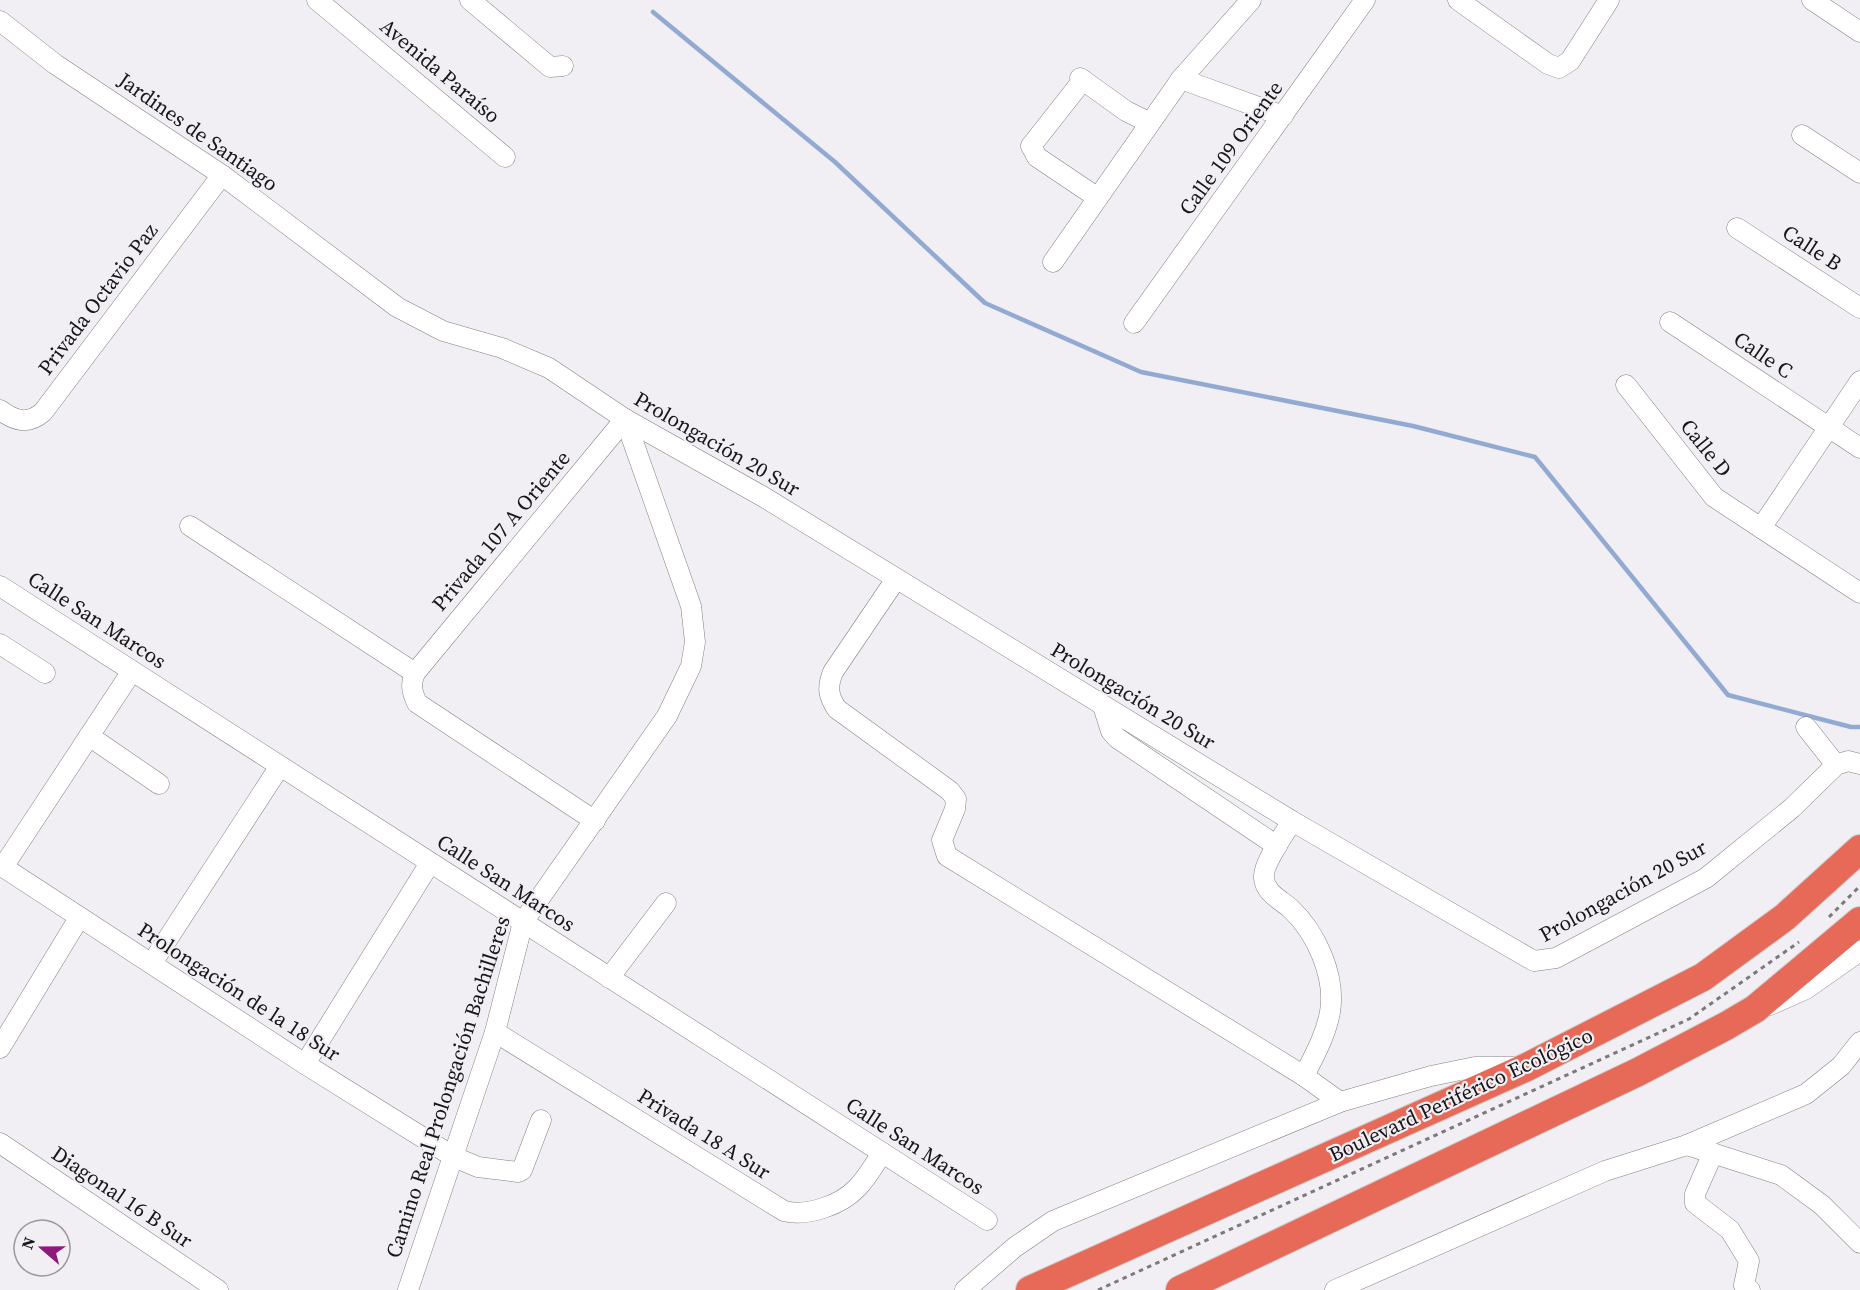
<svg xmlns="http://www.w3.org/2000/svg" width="1860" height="1290" font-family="'Source Serif 4',serif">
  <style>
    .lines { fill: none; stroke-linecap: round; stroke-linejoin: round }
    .stream { stroke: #92aad2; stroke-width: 4.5 }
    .minor-casing { stroke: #838086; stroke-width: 21 }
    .highway-casing { stroke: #ccc; stroke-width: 30 }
    .path { stroke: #7b797c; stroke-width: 3; stroke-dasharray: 4.5 4.5; stroke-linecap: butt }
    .minor { stroke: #fff; stroke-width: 20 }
    .highway { stroke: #e76a58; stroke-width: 28 }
    .labels { text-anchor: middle; stroke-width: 4.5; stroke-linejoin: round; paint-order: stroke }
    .street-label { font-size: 21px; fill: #171618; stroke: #f1eef4 }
  </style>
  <rect width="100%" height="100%" fill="#f1eef4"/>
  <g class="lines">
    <path class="stream" d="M653,12L835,162L985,303L1141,372L1413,426L1535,457L1728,695L1851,727H1860"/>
    <g class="minor-casing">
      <g id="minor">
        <path d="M317,0L505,157"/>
        <path d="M470,0L550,67L563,66"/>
        <path d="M1458,0L1548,64L1559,68L1570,61L1609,0"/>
        <path d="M1812,0L1860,32"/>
        <path d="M0,21L55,64L222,175L397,307L443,331L502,348L549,368L625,419L762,496L1292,821L1534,961L1556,958L1706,878L1792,808L1836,765L1848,761L1860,764"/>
        <path d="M1080,78L1126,111L1150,123"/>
        <path d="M1181,79L1283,116"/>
        <path d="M1083,80L1031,146L1037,157L1098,198"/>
        <path d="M1802,135L1860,173"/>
        <path d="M1737,228L1860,308"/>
        <path d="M1053,262L1181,79L1251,0"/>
        <path d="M1670,322L1860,448"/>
        <path d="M1134,323L1365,0"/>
        <path d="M1626,385L1714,497L1860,593"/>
        <path d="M0,410C15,421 28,425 43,412L222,175"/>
        <path d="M190,526L415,673"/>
        <path d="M1761,528L1860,381"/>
        <path d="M896,579L833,672C827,687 828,696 837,709L950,791L956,799L955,809L942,840L947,856L1304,1076L1340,1102"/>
        <path d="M0,586L987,1220"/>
        <path d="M0,644L45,673"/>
        <path d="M1103,706L1111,731L1117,738L1277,846"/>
        <path d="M1806,727L1836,765"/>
        <path d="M89,736L159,784"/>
        <path d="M595,821L417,703C412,692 410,685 415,673L625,419"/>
        <path d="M1292,821C1285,833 1262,865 1264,878C1265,893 1281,900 1290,908C1316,932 1336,976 1330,1012C1326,1035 1314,1056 1304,1076"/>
        <path d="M0,865L305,1064L454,1157L478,1167L518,1172L522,1170L541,1120"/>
        <path d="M3,867L132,671"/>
        <path d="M152,963L280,766"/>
        <path d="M609,978L666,903"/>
        <path d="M1770,1005L1806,989L1860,951"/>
        <path d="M495,1032L784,1211C807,1217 841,1205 857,1188C867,1178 874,1165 882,1153"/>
        <path d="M0,1048L79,918"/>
        <path d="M305,1064L430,863"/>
        <path d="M0,1143L218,1290"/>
        <path d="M1687,1145L1781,1175L1822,1205L1860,1243"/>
        <path d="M1713,1153L1695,1194V1203L1730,1230L1749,1261L1744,1285L1750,1290"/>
        <path d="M408,1290L495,1032L523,922L667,716L691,666L695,642L691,606L625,419"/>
        <path d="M965,1290L1015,1247L1053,1221L1340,1102L1431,1076L1475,1067H1518"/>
        <path d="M1335,1290L1605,1171L1687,1145L1806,1094L1841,1066L1860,1042"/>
      </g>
    </g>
    <g class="highway-casing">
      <g id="highway">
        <path d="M1030,1290L1527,1067L1703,977L1785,917L1860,849"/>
        <path d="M1180,1290L1638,1072L1726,1026L1755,1009L1860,921"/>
      </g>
    </g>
    <g class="path">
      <path d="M1829,917L1860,886"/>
      <path d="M1098,1290L1689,1019L1799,942"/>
    </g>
    <use href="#minor" class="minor"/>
    <use href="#highway" class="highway"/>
  </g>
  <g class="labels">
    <g class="street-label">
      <text transform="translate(440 71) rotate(40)" y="7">Avenida Paraíso</text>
      <text transform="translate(198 132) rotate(35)" y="7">Jardines de Santiago</text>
      <text transform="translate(1231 148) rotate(-54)" y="7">Calle 109 Oriente</text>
      <text transform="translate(1812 248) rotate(33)" y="7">Calle B</text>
      <text transform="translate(98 299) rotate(-53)" y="7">Privada Octavio Paz</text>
      <text transform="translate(1763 355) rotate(34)" y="7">Calle C</text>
      <text transform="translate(717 444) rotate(30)" y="7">Prolongación 20 Sur</text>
      <text transform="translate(1706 448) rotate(51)" y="7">Calle D</text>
      <text transform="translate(501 531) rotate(-50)" y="7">Privada 107 A Oriente</text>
      <text transform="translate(97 620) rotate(33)" y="7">Calle San Marcos</text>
      <text transform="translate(1133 696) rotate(31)" y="7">Prolongación 20 Sur</text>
      <text transform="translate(506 883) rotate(33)" y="7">Calle San Marcos</text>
      <text transform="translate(1623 891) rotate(-29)" y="7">Prolongación 20 Sur</text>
      <text transform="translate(239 992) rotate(33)" y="7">Prolongación de la 18 Sur</text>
      <text transform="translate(448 1087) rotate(-72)" y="7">Camino Real Prolongación Bachilleres</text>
      <text transform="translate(1461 1095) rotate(-25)" y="7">Boulevard Periférico Ecológico</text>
      <text transform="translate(704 1134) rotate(32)" y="7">Privada 18 A Sur</text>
      <text transform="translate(915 1146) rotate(33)" y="7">Calle San Marcos</text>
      <text transform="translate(122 1197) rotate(34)" y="7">Diagonal 16 B Sur</text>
    </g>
  </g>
  <g transform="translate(42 1248) rotate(290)"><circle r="28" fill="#f1eef4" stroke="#9a989c" stroke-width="1.5"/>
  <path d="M0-4.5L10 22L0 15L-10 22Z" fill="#8d1a7b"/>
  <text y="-9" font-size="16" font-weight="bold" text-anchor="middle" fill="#171618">N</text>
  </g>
</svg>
